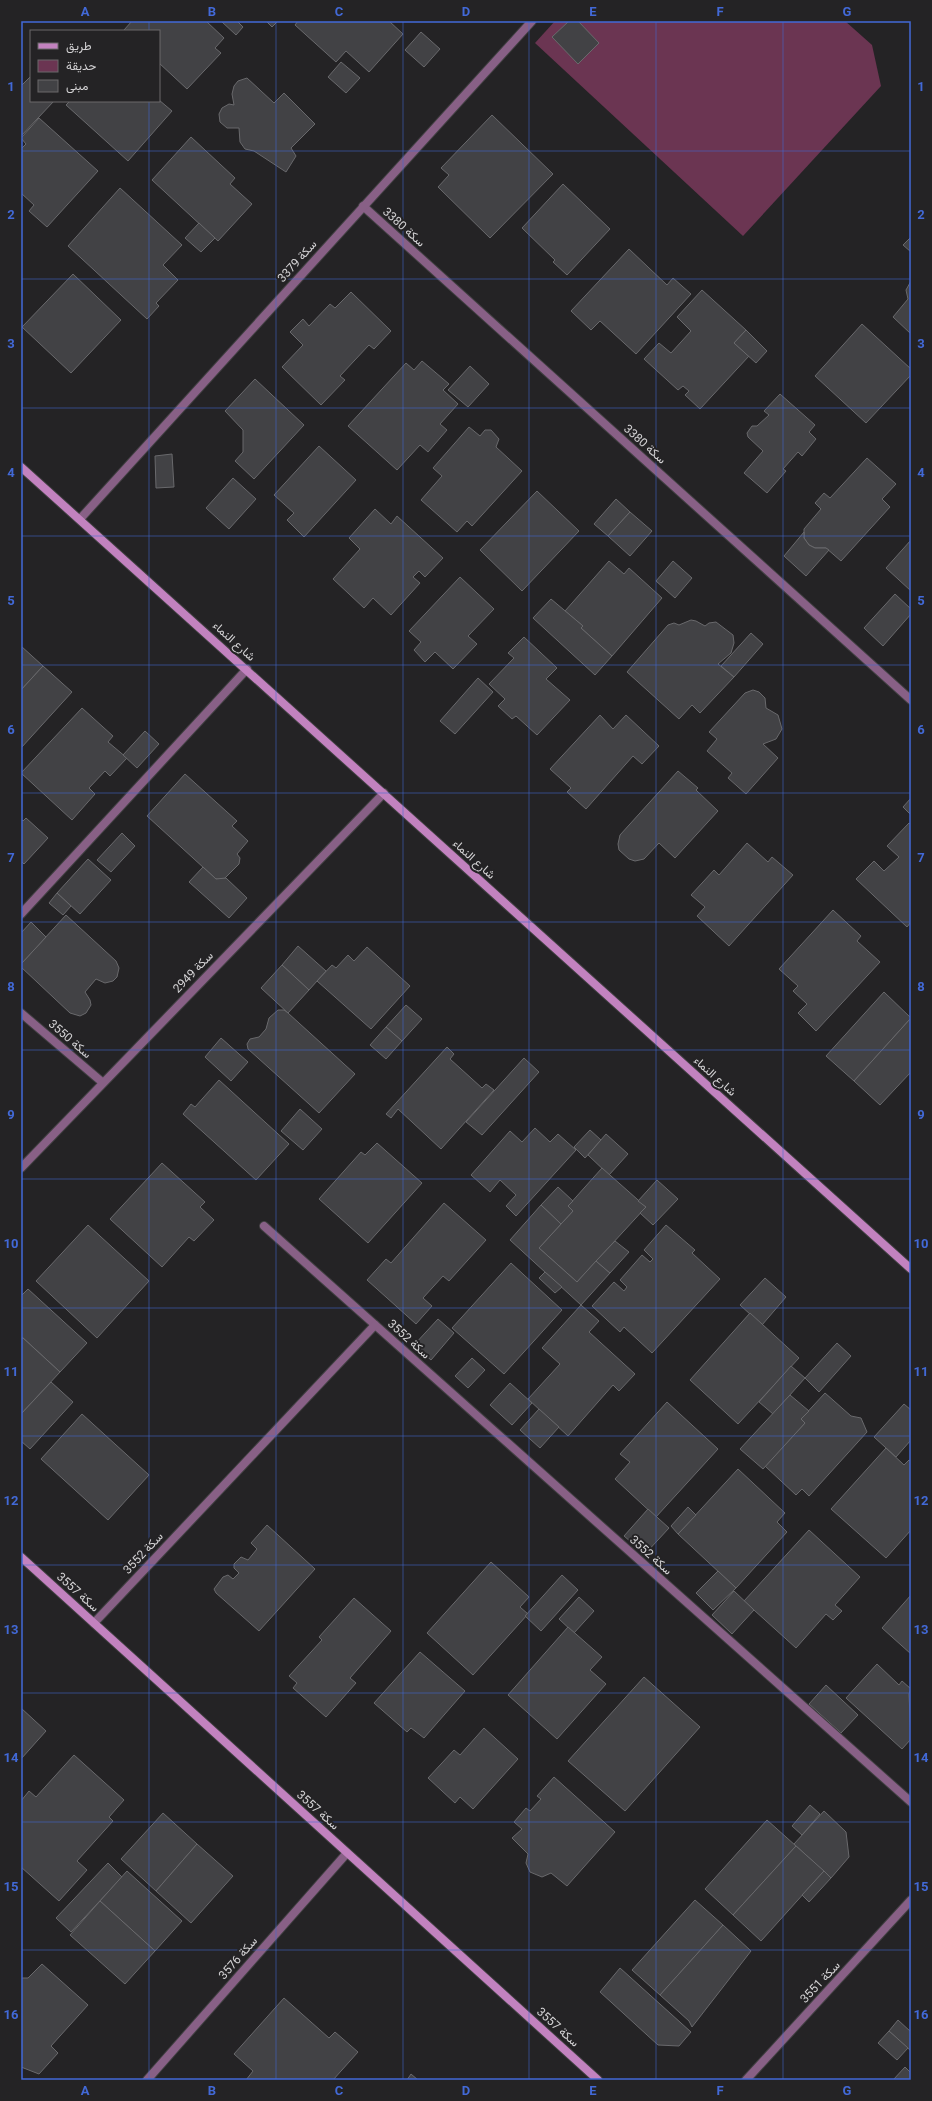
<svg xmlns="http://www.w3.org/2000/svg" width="932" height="2101" font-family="Roboto,Vazirmatn,sans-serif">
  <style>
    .green { fill: #6b3552 }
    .building { fill: #424245; stroke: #69696c }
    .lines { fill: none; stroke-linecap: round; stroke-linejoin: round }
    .street-casing { stroke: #403f41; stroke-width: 10 }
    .secondary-casing { stroke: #403f41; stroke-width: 10 }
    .street { stroke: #886086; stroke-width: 8 }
    .secondary { stroke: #c282bf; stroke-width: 8 }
    .grid { fill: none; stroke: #4269d7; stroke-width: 1; stroke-opacity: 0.55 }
    .labels { text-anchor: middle; stroke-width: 4; stroke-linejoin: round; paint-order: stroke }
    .street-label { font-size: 12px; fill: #d4d3d5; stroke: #242325 }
    .neatline { fill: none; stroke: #4269d7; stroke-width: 1.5 }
    .grid-label { font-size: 13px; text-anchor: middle; font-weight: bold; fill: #4269d7 }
  </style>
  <rect width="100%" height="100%" fill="#242325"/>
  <path class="green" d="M555,21H845L872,45L881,86L743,236L535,43Z"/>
  <g class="building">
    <path d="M132,21H206L224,38L215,48L221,53L187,89L159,63V31H125L124,30Z"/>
    <path d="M221,21H237L243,27L236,35Z"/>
    <path d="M266,21H278L272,27Z"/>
    <path d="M298,21H389L403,34L369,72L346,51L336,62L295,25Z"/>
    <path d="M569,21H578L599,43L578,64L552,37Z"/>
    <path d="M421,32L440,49L424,67L405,50Z"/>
    <path d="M341,62L360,78L346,93L328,77Z"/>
    <path d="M31,76V101H54L21,136V86Z"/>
    <path d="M247,78L274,103L284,93L315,124L291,148L296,156L286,172L254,151L245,149L240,142L239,128H227L220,122L219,114L222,108L229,104L234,105L232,94L234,86L238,81Z"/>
    <path d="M159,100L172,111L128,161L66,105L70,101Z"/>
    <path d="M492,115L553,174L490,238L438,187L449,175L441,168Z"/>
    <path d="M39,118L98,171L47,227L29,211L34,205L21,193V149L26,144L21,138Z"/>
    <path d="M191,137L235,178L230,184L252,204L218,241L152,180Z"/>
    <path d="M563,184L610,229L567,275L553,262L555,260L522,228Z"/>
    <path d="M120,188L182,245L163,265L178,280L156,303L159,306L147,319L68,246Z"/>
    <path d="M199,223L215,238L201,252L185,238Z"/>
    <path d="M911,237V252L903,245Z"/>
    <path d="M629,249L667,285L673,278L691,294L636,354L600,321L591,330L571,311Z"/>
    <path d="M73,274L121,320L71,373L22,327Z"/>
    <path d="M911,281V334L893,317L908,299L906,290Z"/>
    <path d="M702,290L746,330L734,343L749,356L700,409L685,395L689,391L683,386L678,390L644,359L659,343L671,353L691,331L677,317Z"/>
    <path d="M351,292L391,331L374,349L369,345L340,376L345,380L321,405L282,367L303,345L290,332L303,319L309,326L330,304L335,308Z"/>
    <path d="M862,324L911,369V375L866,423L815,376Z"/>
    <path d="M746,330L767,351L756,363L734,343Z"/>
    <path d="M422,361L449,384L443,390L458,404L440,424L447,430L428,452L420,445L397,470L348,426L406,363L414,370Z"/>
    <path d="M470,366L489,384L468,407L448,390Z"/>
    <path d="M255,379L304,425L254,479L235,461L243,452V430L225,411Z"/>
    <path d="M780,394L815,425L809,432L816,439L802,456L798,452L783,469L786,471L767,493L744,473L763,451L748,437L747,433L752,426H757L769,415L764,411Z"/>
    <path d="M469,427L480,436L485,430H491L499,439L496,447L522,471L472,526L467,521L457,532L421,500L442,476L433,468Z"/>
    <path d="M319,446L356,480L304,537L287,520L294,513L274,495Z"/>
    <path d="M172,454L174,487L156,488L155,456Z"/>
    <path d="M867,458L896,484L882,499L890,507L841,561L826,548H815L809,545L804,538V529L821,509L815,503L824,493L830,498Z"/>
    <path d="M233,478L256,499L229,529L206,508Z"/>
    <path d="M537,491L579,531L522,591L480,550Z"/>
    <path d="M616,499L630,512L608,536L594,524Z"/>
    <path d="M375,509L391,524L397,516L443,558L425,577L419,571L413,577L420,583L391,615L373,598L364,608L333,579L360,549L349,538Z"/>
    <path d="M630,512L652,531L630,556L608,536Z"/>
    <path d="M804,532V538L809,545L815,548H826L829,550L806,576L784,556Z"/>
    <path d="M911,540V591L886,568Z"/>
    <path d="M609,561L624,574L629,568L662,598L612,656L581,628L583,626L565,611Z"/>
    <path d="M673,561L692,578L675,598L656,581Z"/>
    <path d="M460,577L494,609L468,636L477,644L453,669L435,652L425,662L414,650L421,642L409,631Z"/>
    <path d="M895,594L911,609V614L883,646L864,628Z"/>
    <path d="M551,599L583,626L581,628L612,656L595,675L533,618Z"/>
    <path d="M691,620L696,621L705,626L709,623L716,622L733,635L734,643L731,653L718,664L734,677L700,713L692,705L679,719L627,672L668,625L674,623L679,625Z"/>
    <path d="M751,633L763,644L734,677L721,666Z"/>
    <path d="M524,637L557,668L546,679L570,700L537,735L516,716L512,719L498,706L505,699L489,684L514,658L508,653Z"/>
    <path d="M21,646L43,666L21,690Z"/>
    <path d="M43,666L72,692L21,748V690Z"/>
    <path d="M478,678L493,692L455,734L440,721Z"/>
    <path d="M753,690L759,692L765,698L766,708L778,715L782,729L776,739L763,744L778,758L746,794L728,778L732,773L707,751L717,739L709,732L745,693Z"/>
    <path d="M82,708L113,736L108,742L127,758L110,776L105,771L89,788L95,794L72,820L21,773Z"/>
    <path d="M600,715L613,729L626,715L659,746L642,764L633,756L586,809L567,792L571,788L550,769Z"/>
    <path d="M145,731L159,744L137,768L123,755Z"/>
    <path d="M678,771L698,788L696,790L718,811L675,858L659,843L644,859L635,861L629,859L619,850L618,844L620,835Z"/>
    <path d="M185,774L237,821L232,826L248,841L237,854L240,858L239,864L223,880L216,879L147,816Z"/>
    <path d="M911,798V815L903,807Z"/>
    <path d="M26,818L48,838L24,864L21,861V819L23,821Z"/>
    <path d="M909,823L911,824V922L907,927L856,879L874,861L884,871L899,857L887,846Z"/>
    <path d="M122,833L135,846L111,872L97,860Z"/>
    <path d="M747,843L768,862L772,857L793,875L729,946L697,916L705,907L691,895L714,870L719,875Z"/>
    <path d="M88,859L111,880L80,914L57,893Z"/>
    <path d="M203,867L216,879L226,878L247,898L229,918L189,882Z"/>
    <path d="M57,893L71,906L63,915L49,903Z"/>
    <path d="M833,910L861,936L857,941L880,962L816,1031L798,1013L807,1004L793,991L798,986L779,969Z"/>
    <path d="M66,915L116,961L119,968L117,977L113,981L105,983L96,979L85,992L90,1000L91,1005L86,1013L80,1016L70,1013L21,967V964Z"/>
    <path d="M31,922L46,937L21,964V933Z"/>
    <path d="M298,946L326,971L309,990L282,965Z"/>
    <path d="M367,947L410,986L371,1029L317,981L332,965L336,968L348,955L354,961Z"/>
    <path d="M282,965L309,990L288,1013L261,988Z"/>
    <path d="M884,992L911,1018L854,1081L826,1056Z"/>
    <path d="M406,1005L422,1019L402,1041L386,1027Z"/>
    <path d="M278,1010H284L288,1013L355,1074L319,1113L248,1049L247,1044L250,1039L259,1037L266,1029L269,1018Z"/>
    <path d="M911,1018V1072L880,1105L854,1081Z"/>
    <path d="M386,1027L402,1041L386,1059L370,1045Z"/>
    <path d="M221,1038L248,1062L231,1081L205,1057Z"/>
    <path d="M447,1047L454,1054L450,1059L482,1088L486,1084L494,1090L441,1149L398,1109L391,1118L386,1114Z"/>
    <path d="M524,1058L539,1072L482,1135L466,1122Z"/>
    <path d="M219,1080L289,1144L256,1180L183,1114L191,1104L195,1107Z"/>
    <path d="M300,1109L322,1129L303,1150L281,1131Z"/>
    <path d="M535,1128L550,1142L558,1134L576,1150L516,1216L506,1206L516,1195L500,1180L490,1192L471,1175L510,1131L522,1142Z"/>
    <path d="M590,1130L601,1140L585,1158L574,1147Z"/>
    <path d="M606,1134L628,1154L609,1175L588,1155Z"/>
    <path d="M377,1143L422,1183L368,1243L319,1199L361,1152L365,1155Z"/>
    <path d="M162,1163L205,1202L200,1207L214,1220L194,1241L189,1237L162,1267L110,1219Z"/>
    <path d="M602,1168L646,1207L577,1282L539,1248L573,1211L568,1206Z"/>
    <path d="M657,1180L678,1199L653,1225L640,1213L646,1207L638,1201Z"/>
    <path d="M558,1187L573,1201L568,1206L573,1211L561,1224L541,1205Z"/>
    <path d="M444,1203L486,1240L449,1281L443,1276L423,1298L432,1306L416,1324L367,1280L386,1259L391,1263Z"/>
    <path d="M541,1205L561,1224L539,1248L577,1282L596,1261L610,1273L581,1305L510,1240Z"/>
    <path d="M88,1225L149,1281L97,1338L36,1281Z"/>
    <path d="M666,1225L695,1250L692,1253L720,1279L652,1353L624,1327L620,1332L592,1306L614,1282L624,1291L627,1287L620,1280L642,1255L650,1262L653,1259L644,1250Z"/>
    <path d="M615,1241L629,1252L610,1273L596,1261Z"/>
    <path d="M511,1263L562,1310L504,1374L452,1328Z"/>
    <path d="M545,1272L562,1287L555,1293L539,1278Z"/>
    <path d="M765,1278L786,1297L762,1325L740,1305Z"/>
    <path d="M28,1289L87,1343L60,1372L21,1336V1296Z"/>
    <path d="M581,1305L599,1321L589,1332L635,1374L619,1391L613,1385L568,1436L528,1399L560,1364L542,1348Z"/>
    <path d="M750,1313L799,1358L738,1424L690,1380Z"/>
    <path d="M438,1319L454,1333L431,1360L414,1345Z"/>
    <path d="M23,1338L60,1372L21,1414V1339Z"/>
    <path d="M837,1343L851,1356L819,1392L805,1378Z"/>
    <path d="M472,1358L485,1370L468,1388L455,1376Z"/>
    <path d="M791,1366L805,1378L773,1414L759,1402Z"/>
    <path d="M51,1382L73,1402L30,1449L21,1441V1414Z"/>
    <path d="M510,1383L532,1403L512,1425L490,1405Z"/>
    <path d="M825,1393L851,1416L861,1418L867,1432L809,1496L802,1489L796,1495L765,1466L805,1423L801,1419Z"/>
    <path d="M790,1395L809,1411L801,1419L805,1423L763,1469L740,1449Z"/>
    <path d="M667,1402L718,1449L656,1517L615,1479L630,1462L620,1454Z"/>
    <path d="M904,1404L911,1410V1440L896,1457L874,1437Z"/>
    <path d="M539,1409L559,1427L540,1448L520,1430Z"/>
    <path d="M82,1414L149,1475L108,1520L41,1459Z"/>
    <path d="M886,1448L904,1465L909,1460L911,1461V1530L886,1558L831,1509Z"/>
    <path d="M738,1469L785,1513L777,1522L787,1532L736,1588L678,1534Z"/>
    <path d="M688,1507L696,1515L678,1534L671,1526Z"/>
    <path d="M648,1509L669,1528L645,1554L624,1536Z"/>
    <path d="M267,1525L315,1569L259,1631L216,1593L214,1589L223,1577L228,1575L233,1579L239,1573L234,1568V1564L241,1557L248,1560L257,1549L251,1543Z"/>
    <path d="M809,1530L860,1577L835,1605L842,1611L833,1620L826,1614L796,1648L744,1601Z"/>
    <path d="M491,1562L529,1597L520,1607L528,1614L473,1675L427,1633Z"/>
    <path d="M718,1571L736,1588L713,1610L696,1593Z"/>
    <path d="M562,1575L578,1590L541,1631L525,1616Z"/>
    <path d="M734,1591L754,1610L732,1634L712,1615Z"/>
    <path d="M911,1595V1654L882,1628Z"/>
    <path d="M579,1597L594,1611L574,1633L559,1619Z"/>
    <path d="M354,1598L391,1631L350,1678L356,1683L326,1717L293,1688L297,1683L289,1676L322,1640L319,1637Z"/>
    <path d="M568,1627L602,1657L590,1670L606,1684L557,1739L508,1695Z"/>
    <path d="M420,1652L465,1691L424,1738L411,1728L407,1732L374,1703Z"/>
    <path d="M877,1664L899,1685L902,1681L911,1689L909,1694L911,1739L902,1749L846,1698Z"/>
    <path d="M644,1677L700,1727L625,1811L568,1761Z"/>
    <path d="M826,1685L858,1715L841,1733L809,1704Z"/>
    <path d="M21,1708L46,1731L21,1759Z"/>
    <path d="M484,1728L518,1759L473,1809L460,1797L455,1803L428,1778L454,1750L460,1755Z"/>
    <path d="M74,1755L124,1800L109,1817L113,1821L77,1861L87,1870L59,1901L21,1867V1801L29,1791L36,1797Z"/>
    <path d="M554,1777L615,1832L567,1886L551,1873L542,1877L530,1872L526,1863L528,1854L512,1838L522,1829L514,1822L526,1808L530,1811L541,1799L537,1796Z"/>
    <path d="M810,1805L820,1814L802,1835L792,1826Z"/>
    <path d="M824,1811L846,1832L849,1857L831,1878L794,1844Z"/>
    <path d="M163,1813L197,1844L156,1891L121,1859Z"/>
    <path d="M767,1820L796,1846L733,1915L705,1889Z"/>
    <path d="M197,1844L233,1876L191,1923L156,1891Z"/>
    <path d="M796,1846L824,1871L761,1941L733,1915Z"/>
    <path d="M108,1863L122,1877L71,1932L56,1918Z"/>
    <path d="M127,1871L182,1921L155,1951L100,1901Z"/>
    <path d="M824,1871L831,1878L809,1902L802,1895Z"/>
    <path d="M695,1900L723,1925L660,1995L632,1970Z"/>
    <path d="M100,1901L155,1951L125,1984L70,1935Z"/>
    <path d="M723,1925L751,1951L692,2027L689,2021L660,1995Z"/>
    <path d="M42,1964L88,2005L51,2046L58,2053L39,2074L21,2067V1978H28Z"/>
    <path d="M620,1968L691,2032L679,2046L658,2045L600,1992Z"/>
    <path d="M284,1998L329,2038L335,2032L358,2052L333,2080H246L253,2071L234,2054Z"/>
    <path d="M898,2020L911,2032V2051L889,2031Z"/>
    <path d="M889,2031L908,2048L897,2060L878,2043Z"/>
    <path d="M905,2067L911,2073V2080H893Z"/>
    <path d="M411,2074L418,2080H407Z"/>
  </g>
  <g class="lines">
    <g class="street-casing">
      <g id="street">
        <path d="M363,206L911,700"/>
        <path d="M80,519L532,21"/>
        <path d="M21,914L247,669"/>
        <path d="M21,1013L102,1082"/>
        <path d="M21,1168L384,793"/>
        <path d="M264,1226L911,1802"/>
        <path d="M94,1623L375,1325"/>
        <path d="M147,2080L347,1853"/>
        <path d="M746,2080L911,1900"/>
      </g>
    </g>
    <g class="secondary-casing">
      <g id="secondary">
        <path d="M21,467L911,1269"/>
        <path d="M21,1557L598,2080"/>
      </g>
    </g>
    <use href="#street" class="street"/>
    <use href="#secondary" class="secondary"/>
  </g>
  <path class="grid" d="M149,21V31M276,21V2080M403,21V2080M529,21V2080M656,21V2080M783,21V2080M149,101V2080M21,151H911M21,279H911M21,408H911M21,536H911M21,665H911M21,793H911M21,922H911M21,1050H911M21,1179H911M21,1308H911M21,1436H911M21,1565H911M21,1693H911M21,1822H911M21,1950H911"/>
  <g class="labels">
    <g class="street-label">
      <text transform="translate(404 227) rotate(42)" y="4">سكة 3380</text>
      <text transform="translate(297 261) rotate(-48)" y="4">سكة 3379</text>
      <text transform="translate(645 444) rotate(42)" y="4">سكة 3380</text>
      <text transform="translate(234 641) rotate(42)" y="4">شارع النماء</text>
      <text transform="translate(474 859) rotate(42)" y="4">شارع النماء</text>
      <text transform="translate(193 972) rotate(-46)" y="4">سكة 2949</text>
      <text transform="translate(70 1039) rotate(41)" y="4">سكة 3550</text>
      <text transform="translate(715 1076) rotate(42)" y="4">شارع النماء</text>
      <text transform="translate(409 1339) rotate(42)" y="4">سكة 3552</text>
      <text transform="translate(143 1553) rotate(-47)" y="4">سكة 3552</text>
      <text transform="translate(651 1555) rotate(42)" y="4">سكة 3552</text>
      <text transform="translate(78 1592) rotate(42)" y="4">سكة 3557</text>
      <text transform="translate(318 1810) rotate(42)" y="4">سكة 3557</text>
      <text transform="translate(238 1958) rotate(-49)" y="4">سكة 3576</text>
      <text transform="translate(820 1982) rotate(-47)" y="4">سكة 3551</text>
      <text transform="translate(558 2027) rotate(42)" y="4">سكة 3557</text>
    </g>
  </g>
  <rect width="932" height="2101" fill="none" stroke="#242325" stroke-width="44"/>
  <rect x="30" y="30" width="130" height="72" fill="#242325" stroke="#6a696b"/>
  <rect x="38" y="43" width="20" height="6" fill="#c282bf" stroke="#6a696b"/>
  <text x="66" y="50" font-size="12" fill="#d4d3d5">طريق</text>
  <rect x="38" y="60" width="20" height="12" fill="#6b3552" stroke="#6a696b"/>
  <text x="66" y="70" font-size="12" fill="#d4d3d5">حديقة</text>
  <rect x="38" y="80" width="20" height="12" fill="#424245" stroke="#6a696b"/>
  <text x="66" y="90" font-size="12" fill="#d4d3d5">مبنى</text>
  <rect x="22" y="22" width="888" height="2057" class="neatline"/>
  <g class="grid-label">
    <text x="85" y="16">A</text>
    <text x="212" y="16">B</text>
    <text x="339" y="16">C</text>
    <text x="466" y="16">D</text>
    <text x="593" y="16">E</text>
    <text x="720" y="16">F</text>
    <text x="847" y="16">G</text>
    <text x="11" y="91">1</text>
    <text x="921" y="91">1</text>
    <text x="11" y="219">2</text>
    <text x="921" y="219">2</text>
    <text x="11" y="348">3</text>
    <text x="921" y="348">3</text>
    <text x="11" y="477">4</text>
    <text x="921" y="477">4</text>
    <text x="11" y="605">5</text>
    <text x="921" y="605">5</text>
    <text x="11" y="734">6</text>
    <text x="921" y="734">6</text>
    <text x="11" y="862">7</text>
    <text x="921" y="862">7</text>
    <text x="11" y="991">8</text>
    <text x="921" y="991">8</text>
    <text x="11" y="1119">9</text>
    <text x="921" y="1119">9</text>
    <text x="11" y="1248">10</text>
    <text x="921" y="1248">10</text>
    <text x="11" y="1376">11</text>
    <text x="921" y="1376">11</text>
    <text x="11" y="1505">12</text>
    <text x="921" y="1505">12</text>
    <text x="11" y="1634">13</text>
    <text x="921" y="1634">13</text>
    <text x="11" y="1762">14</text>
    <text x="921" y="1762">14</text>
    <text x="11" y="1891">15</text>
    <text x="921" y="1891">15</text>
    <text x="11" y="2019">16</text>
    <text x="921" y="2019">16</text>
    <text x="85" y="2095">A</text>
    <text x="212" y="2095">B</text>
    <text x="339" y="2095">C</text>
    <text x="466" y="2095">D</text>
    <text x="593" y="2095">E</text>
    <text x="720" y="2095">F</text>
    <text x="847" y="2095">G</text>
  </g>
</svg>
